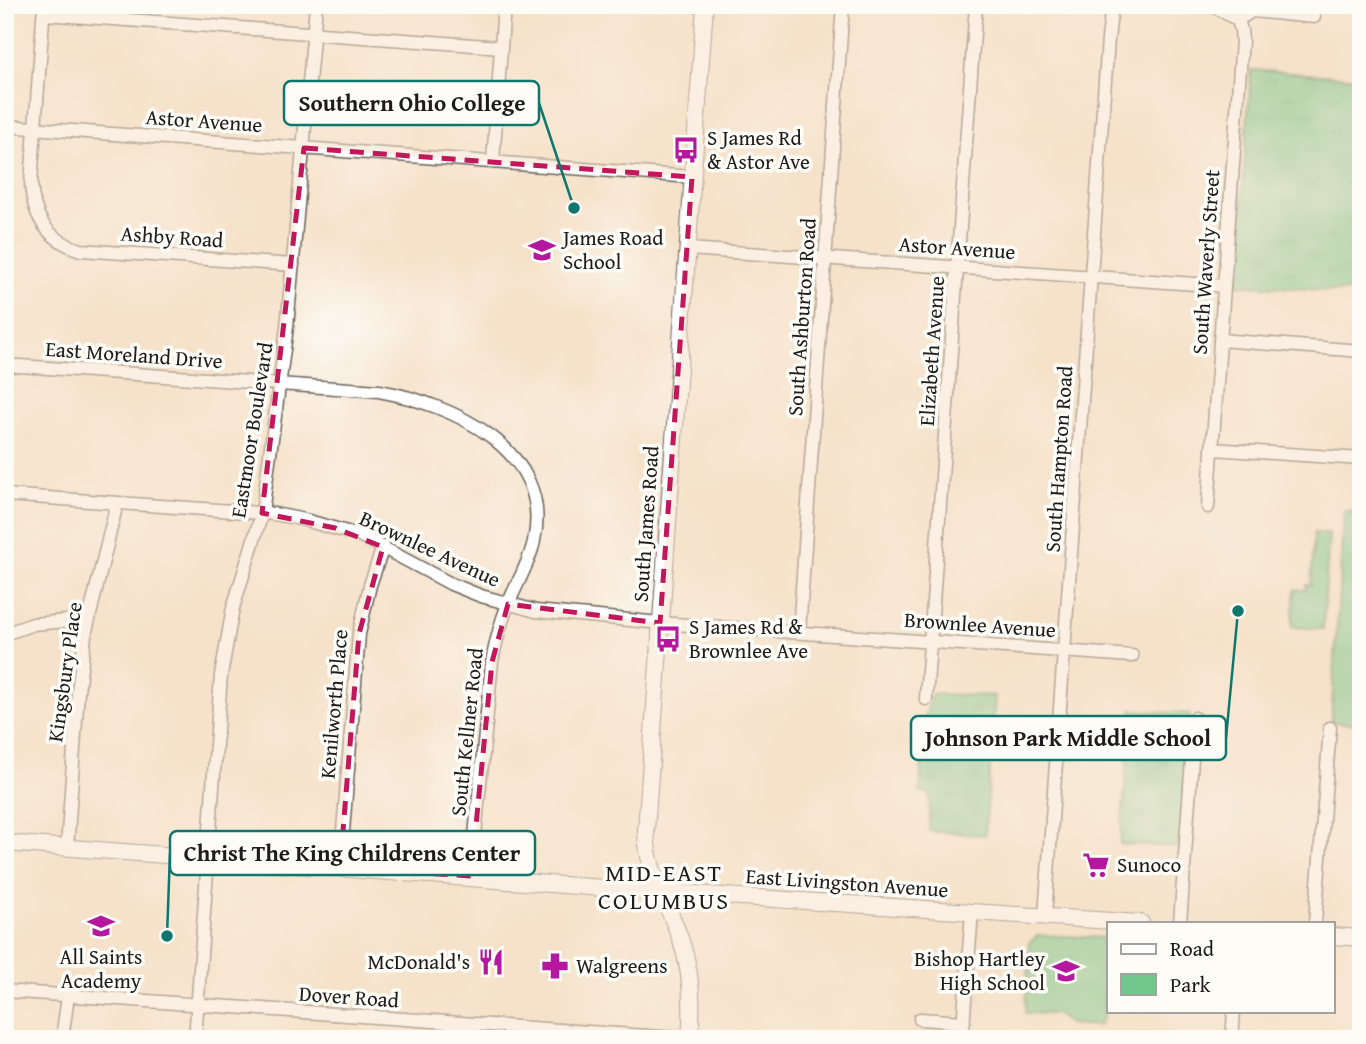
<svg xmlns="http://www.w3.org/2000/svg" width="1366" height="1044" font-family="'Gentium Book Plus',serif">
  <style>
    .grass { fill: url(#grass-tufts); stroke: #467254; stroke-width: 2 }
    .park { fill: #71c88d; stroke: #467254; stroke-width: 2 }
    .lines { fill: none; stroke-linecap: round; stroke-linejoin: round }
    .minor-casing { stroke: #686159; stroke-width: 15 }
    .major-casing { stroke: #686159; stroke-width: 18 }
    .minor { stroke: #fff; stroke-width: 12 }
    .major { stroke: #fff; stroke-width: 16 }
    .marked { fill: none; stroke: #c2185b; stroke-width: 5; stroke-dasharray: 14 9; stroke-linejoin: round }
    .labels { text-anchor: middle; stroke-width: 7; stroke-linejoin: round; paint-order: stroke }
    .street-label { font-size: 21px; fill: #1c1c1c; stroke: #fdfcf7 }
    .poi-label { font-size: 21px; fill: #1c1c1c; stroke: #fdfcf7; text-anchor: start }
    .quarter-label { font-size: 24px; letter-spacing: 2px; fill: #1c1c1c; stroke: #fdfcf7 }
    .leader { fill: none; stroke: #0f766e; stroke-width: 2.5 }
    .callout-dot { fill: #0f766e; stroke: #fdfcf7; stroke-width: 2.5 }
    .callout { fill: #fdfcf7; stroke: #0f766e; stroke-width: 2.5 }
    .callout-label { font-size: 23px; text-anchor: middle; font-weight: bold; fill: #1c1c1c }
  </style>
  <defs>
    <pattern id="grass-tufts" width="24" height="20" patternUnits="userSpaceOnUse" patternTransform="scale(1.75)"><rect width="24" height="20" fill="#71c88d"/><path d="M3 7l-1-3M5 7V3M7 7l1-3M15 17l-1-3M17 17v-4M19 17l1-3" fill="none" stroke="#61ab79"/></pattern>
  </defs>
  <rect width="100%" height="100%" fill="#fdfcf7"/>
  <filter id="ink" filterUnits="userSpaceOnUse"><feTurbulence type="fractalNoise" baseFrequency=".0143" numOctaves="2"/><feDisplacementMap in="SourceGraphic" scale="14" xChannelSelector="R" yChannelSelector="G"/><feConvolveMatrix kernelMatrix="1 2 1 2 8 2 1 2 1" color-interpolation-filters="sRGB"/></filter>
  <filter id="wash" filterUnits="userSpaceOnUse"><feTurbulence type="fractalNoise" baseFrequency=".00686" numOctaves="4" result="noise"/><feDisplacementMap in="SourceGraphic" scale="28" xChannelSelector="R" yChannelSelector="G"/><feGaussianBlur stdDeviation="1.57" result="paint"/><feColorMatrix in="noise" values="0 0 0 0 0 0 0 0 0 0 0 0 0 0 0 0 0 1.4 0 .05"/><feComposite in="paint" operator="in"/></filter>
  <g filter="url(#wash)">
    <rect width="100%" height="100%" fill="#f6e2ca"/>
    <g class="grass">
      <path d="M1251,70L1361,78V293L1236,284Z"/>
      <path d="M932,694L995,696L985,835L929,831L930,794L920,792L925,717Z"/>
      <path d="M1132,710L1190,714L1179,847L1120,844Z"/>
    </g>
    <g class="park">
      <path d="M1344,511L1361,512V725L1331,722Z"/>
      <path d="M1314,533L1329,534L1323,629L1292,627L1295,589L1306,590V585H1311Z"/>
      <path d="M1038,935L1107,938L1103,1018L1098,1026L1070,1024L1055,1014L1025,1013L1029,943Z"/>
    </g>
  </g>
  <g filter="url(#ink)">
    <g class="lines">
      <g class="minor-casing">
        <g id="minor">
          <path d="M44,5L31,183C33,217 47,240 81,250L293,265"/>
          <path d="M1212,5L1238,20"/>
          <path d="M44,14L501,47"/>
          <path d="M1238,20L1252,11L1314,17"/>
          <path d="M5,126L692,177"/>
          <path d="M493,162L504,5"/>
          <path d="M688,249L1224,286"/>
          <path d="M1220,340L1361,351"/>
          <path d="M5,365L379,391C452,404 554,450 534,541C530,561 518,581 510,600C501,620 496,641 492,662L471,876"/>
          <path d="M1212,449L1361,459"/>
          <path d="M5,495L274,514L305,520L361,536L451,584L481,596L536,611L660,623L1132,656"/>
          <path d="M1208,507L1242,41L1241,30L1238,20"/>
          <path d="M799,632L843,5"/>
          <path d="M5,634L33,624L89,619"/>
          <path d="M926,699L976,5"/>
          <path d="M67,848L78,692L85,635L117,503"/>
          <path d="M340,868L359,634L370,585L383,547"/>
          <path d="M1045,916L1108,39L1112,5"/>
          <path d="M1180,923L1195,718"/>
          <path d="M1315,923L1330,728"/>
          <path d="M5,991L690,1039"/>
          <path d="M920,1019L964,1022"/>
          <path d="M62,1039L68,996"/>
          <path d="M195,1039L221,675L233,608L262,513L287,327L316,5"/>
          <path d="M962,1039L972,912"/>
          <path d="M1232,1039L1234,1011"/>
        </g>
      </g>
      <g class="major-casing">
        <g id="major">
          <path d="M5,843L603,888L1141,923"/>
          <path d="M1333,936L1361,938"/>
          <path d="M690,1039C693,1004 692,971 680,938C667,900 647,873 646,831L705,5"/>
        </g>
      </g>
      <use href="#minor" class="minor"/>
      <use href="#major" class="major"/>
    </g>
  </g>
  <path d="M0 0H1366V1044H0ZM304,148L692,177L660,623L508,604L492,662L471,876L340,868L359,634L383,547L335,528L262,513Z" fill="#f6e2ca" fill-opacity=".55" fill-rule="evenodd"/>
  <path class="marked" d="M304,148L692,177L660,623L508,604L492,662L471,876L340,868L359,634L383,547L335,528L262,513Z"/>
  <defs>
    <g id="bus-bare" transform="scale(2.1)"><path d="M-5-6H5V4H4V6H2V4H-2V6H-4V4H-5ZM-3.5-4V0h7V-4ZM-3.5 1.2v1.5H-2V1.2ZM2 1.2v1.5H3.5V1.2Z" fill="#b5179e" stroke="#fdfcf7" stroke-width="2.5" paint-order="stroke"/></g>
    <g id="school-bare" transform="scale(2.1)"><path d="M0-5L7-2L0 1L-7-2ZM-4 1L0 2.5L4 1V4Q0 6-4 4Z" fill="#b5179e" stroke="#fdfcf7" stroke-width="2.5" paint-order="stroke"/></g>
    <g id="supermarket-bare" transform="scale(2.1)"><path d="M-6-5.5h2.5l.6 2H6L4.5 2H-2.5L-4.4-4H-6ZM-1.5 3.2a1.3 1.3 0 1 0 .1 0ZM3 3.2a1.3 1.3 0 1 0 .1 0Z" fill="#b5179e" stroke="#fdfcf7" stroke-width="2.5" paint-order="stroke"/></g>
    <g id="restaurant-bare" transform="scale(2.1)"><path d="M-5-6h1v4h1v-4h1v4h1v-4h1v5L-1.5 .5V6h-2V.5L-5-1ZM5-6V6H3V1.5H1.5Q1.5-4 5-6Z" fill="#b5179e" stroke="#fdfcf7" stroke-width="2.5" paint-order="stroke"/></g>
    <g id="pharmacy-bare" transform="scale(2.1)"><path d="M-2-6h4v4h4v4h-4v4h-4v-4h-4v-4h4Z" fill="#b5179e" stroke="#fdfcf7" stroke-width="2.5" paint-order="stroke"/></g>
  </defs>
  <g fill-rule="evenodd">
    <use href="#bus-bare" x="686" y="150"/>
    <use href="#school-bare" x="542" y="250"/>
    <use href="#bus-bare" x="668" y="639"/>
    <use href="#supermarket-bare" x="1096" y="865"/>
    <use href="#school-bare" x="101" y="926"/>
    <use href="#restaurant-bare" x="491" y="962"/>
    <use href="#pharmacy-bare" x="555" y="966"/>
    <use href="#school-bare" x="1066" y="971"/>
  </g>
  <g class="labels">
    <g class="street-label">
      <text transform="translate(204 121) rotate(4)" y="7">Astor Avenue</text>
      <text transform="translate(172 237) rotate(4)" y="7">Ashby Road</text>
      <text transform="translate(957 248) rotate(4)" y="7">Astor Avenue</text>
      <text transform="translate(1206 262) rotate(-86)" y="7">South Waverly Street</text>
      <text transform="translate(802 317) rotate(-86)" y="7">South Ashburton Road</text>
      <text transform="translate(932 351) rotate(-86)" y="7">Elizabeth Avenue</text>
      <text transform="translate(134 355) rotate(4)" y="7">East Moreland Drive</text>
      <text transform="translate(252 430) rotate(-81)" y="7">Eastmoor Boulevard</text>
      <text transform="translate(1059 459) rotate(-86)" y="7">South Hampton Road</text>
      <text transform="translate(646 524) rotate(-86)" y="7">South James Road</text>
      <text transform="translate(430 549) rotate(25)" y="7">Brownlee Avenue</text>
      <text transform="translate(980 625) rotate(4)" y="7">Brownlee Avenue</text>
      <text transform="translate(65 672) rotate(-82)" y="7">Kingsbury Place</text>
      <text transform="translate(334 704) rotate(-85)" y="7">Kenilworth Place</text>
      <text transform="translate(467 732) rotate(-84)" y="7">South Kellner Road</text>
      <text transform="translate(847 883) rotate(4)" y="7">East Livingston Avenue</text>
      <text transform="translate(349 997) rotate(4)" y="7">Dover Road</text>
    </g>
    <g class="poi-label">
      <text x="707" y="145">S James Rd<tspan x="707" dy="24">&amp; Astor Ave</tspan></text>
      <text x="563" y="245">James Road<tspan x="563" dy="24">School</tspan></text>
      <text x="689" y="634">S James Rd &amp;<tspan x="689" dy="24">Brownlee Ave</tspan></text>
      <text x="1117" y="872">Sunoco</text>
      <text x="101" y="964" text-anchor="middle">All Saints<tspan x="101" dy="24">Academy</tspan></text>
      <text x="1045" y="966" text-anchor="end">Bishop Hartley<tspan x="1045" dy="24">High School</tspan></text>
      <text x="470" y="969" text-anchor="end">McDonald's</text>
      <text x="576" y="973">Walgreens</text>
    </g>
    <g class="quarter-label">
      <text x="664" y="881">MID-EAST<tspan x="664" dy="28">COLUMBUS</tspan></text>
    </g>
  </g>
  <path class="leader" d="M574 208L539 103M1238 611L1226 738M167 936L170 853"/>
  <g class="callout-dot">
    <circle cx="574" cy="208" r="7"/>
    <circle cx="1238" cy="611" r="7"/>
    <circle cx="167" cy="936" r="7"/>
  </g>
  <g class="callout">
    <rect x="284" y="81" width="255" height="44" rx="7"/>
    <rect x="911" y="716" width="315" height="44" rx="7"/>
    <rect x="170" y="831" width="365" height="44" rx="7"/>
  </g>
  <g class="callout-label">
    <text x="412" y="111">Southern Ohio College</text>
    <text x="1068" y="746">Johnson Park Middle School</text>
    <text x="352" y="861">Christ The King Childrens Center</text>
  </g>
  <rect width="1366" height="1044" fill="none" stroke="#fdfcf7" stroke-width="28"/>
  <rect x="1107" y="922" width="228" height="91" fill="#fdfcf7" stroke="#a3a29f" stroke-width="2"/>
  <rect x="1121" y="944" width="35" height="10" fill="#ffffff" stroke="#a3a29f" stroke-width="2"/>
  <text x="1170" y="956" font-size="21" fill="#1c1c1c">Road</text>
  <rect x="1121" y="974" width="35" height="21" fill="#71c88d" stroke="#a3a29f" stroke-width="2"/>
  <text x="1170" y="992" font-size="21" fill="#1c1c1c">Park</text>
</svg>
